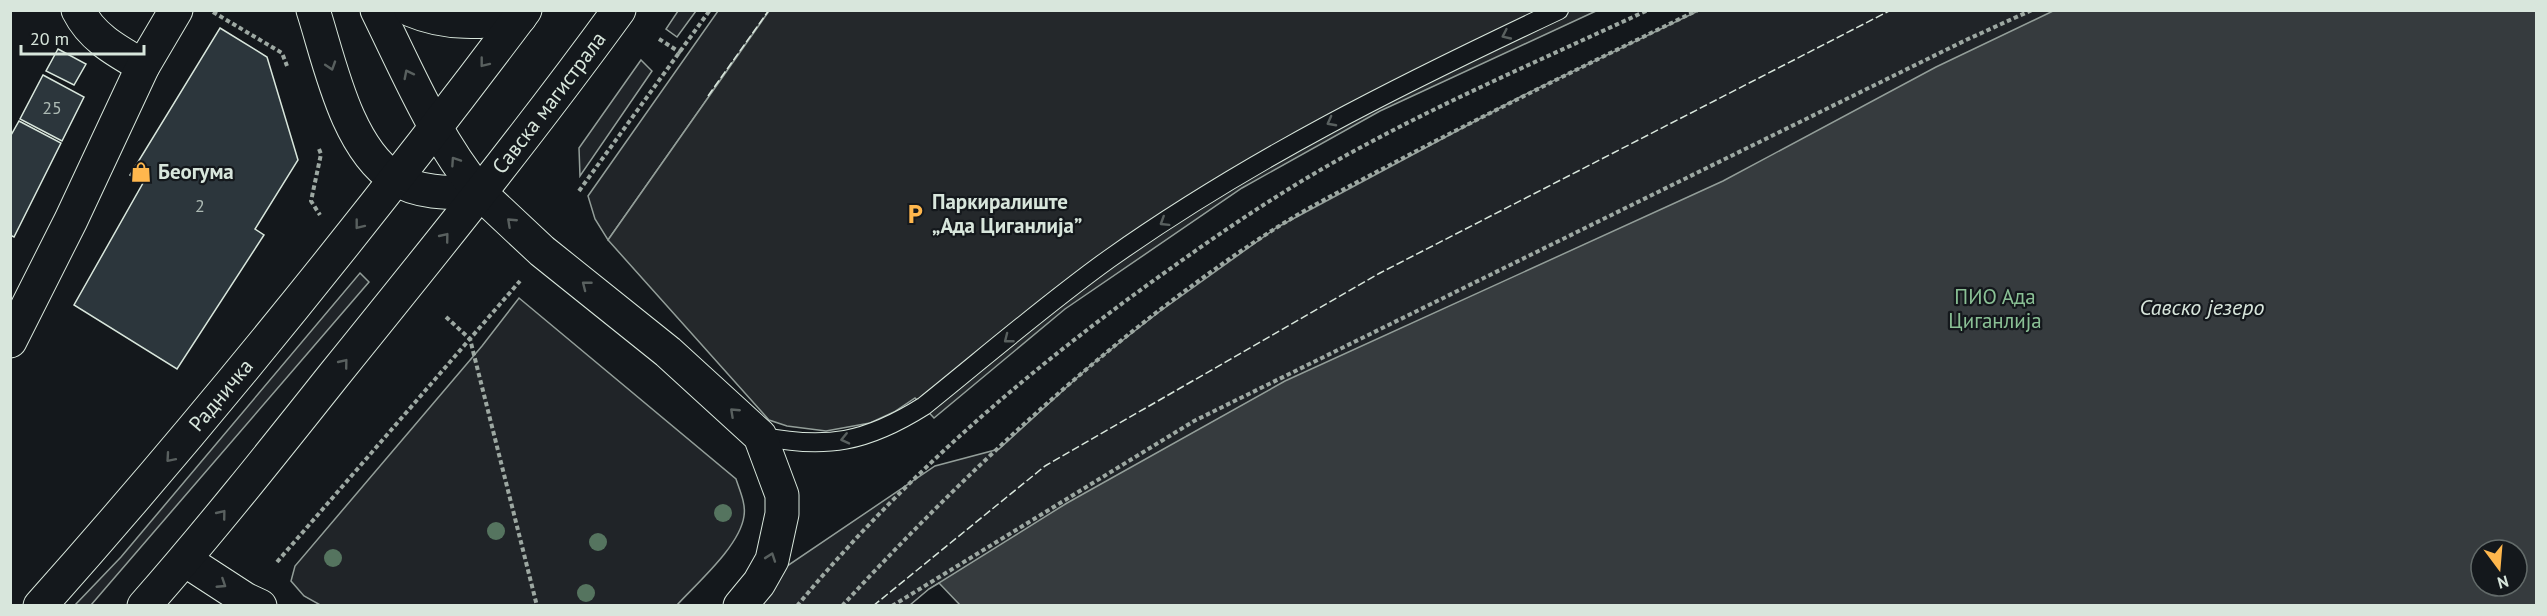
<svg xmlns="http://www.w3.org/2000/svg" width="2547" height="616" font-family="'PT Sans',sans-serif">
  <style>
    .green { fill: #202428; stroke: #939e99; stroke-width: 1.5; fill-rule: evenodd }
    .parking { fill: #24282b; stroke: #939e99; stroke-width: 1.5 }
    .water { fill: #363b3e; stroke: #939e99; stroke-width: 1.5; fill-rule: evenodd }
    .pier { fill: #14181c; stroke: #939e99; stroke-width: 1.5 }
    .building { fill: #2c363c; stroke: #d8e6dc; stroke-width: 1.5 }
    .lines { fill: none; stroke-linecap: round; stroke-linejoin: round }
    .lane-casing { stroke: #d8e6dc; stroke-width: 20 }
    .street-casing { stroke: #d8e6dc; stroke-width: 35 }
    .secondary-casing { stroke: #d8e6dc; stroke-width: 35 }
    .primary-casing { stroke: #d8e6dc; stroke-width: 35 }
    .path { stroke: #9da8a2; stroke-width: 4; stroke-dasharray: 4.5 3; stroke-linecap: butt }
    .lane { stroke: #14181c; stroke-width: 18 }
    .street { stroke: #14181c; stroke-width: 33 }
    .secondary { stroke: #14181c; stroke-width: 33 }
    .primary { stroke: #14181c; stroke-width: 33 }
    .fence { stroke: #d8e6dc; stroke-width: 1.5; stroke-dasharray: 8 3; stroke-linecap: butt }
    .tree { fill: #55745f }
    .oneway { stroke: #59605f }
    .labels { text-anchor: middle; stroke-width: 4.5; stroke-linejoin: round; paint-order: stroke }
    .number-label { font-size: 18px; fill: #adbab4 }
    .street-label { font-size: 21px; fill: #d8e6dc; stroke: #14181c }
    .poi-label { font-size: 21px; font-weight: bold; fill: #d8e6dc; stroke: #14181c; text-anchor: start }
    .park-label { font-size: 21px; fill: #8ac095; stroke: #14181c }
    .water-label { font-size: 22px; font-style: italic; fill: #d8e6dc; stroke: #14181c }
  </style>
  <rect width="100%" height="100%" fill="#14181c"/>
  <g class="green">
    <path d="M678,11H696L677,37L666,29Z"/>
    <path d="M718,11H769L608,240L595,219L588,196Z"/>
    <path d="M1698,11H2536V605L728,606L935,466L999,449L1091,365L1159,312L1276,228L1522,96ZM2481,550H2517V586H2481Z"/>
    <path d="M641,60L652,71L580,176L579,148Z"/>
    <path d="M360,273L369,282L91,605H75L121,557Z"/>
    <path d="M519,298L736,479C740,491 746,504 744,516C740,546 697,583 677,605L322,606L304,596L291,581L295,566L482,346Z"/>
  </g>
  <path class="parking" d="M769,11H1596L1380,111L1242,188L1065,309L934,418L915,398L894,412L870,423L826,431L787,426L769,420L608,240Z"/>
  <path class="water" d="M2053,11H2536V605L910,606L929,589L1067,503L1285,381L1723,181L1936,67ZM2481,550H2517V586H2481Z"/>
  <path class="pier" d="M939,583L960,605H910L929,589Z"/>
  <g class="building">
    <path d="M220,28L267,57L298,160L255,229L264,235L177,369L74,305L143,183L130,175Z"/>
    <path d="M58,49L86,64L74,85L46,71Z"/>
    <path d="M43,75L84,97L62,141L20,119Z"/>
    <path d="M19,121L61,143L14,237L10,235V137Z"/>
  </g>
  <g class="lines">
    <g class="lane-casing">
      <path id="lane" d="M760,436C826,450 867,442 924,406C985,357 1045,305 1109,259C1250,159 1404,83 1559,10"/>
    </g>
    <g class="street-casing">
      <g id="street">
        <path d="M78,10C92,38 117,51 143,66"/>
        <path d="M480,193L542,251L668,352L760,436L782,495V514L772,560L759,583L740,606"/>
        <path d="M10,341L71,220L143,66L176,10"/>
        <path d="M185,560L245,599L260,606"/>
      </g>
    </g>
    <g class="secondary-casing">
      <g id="secondary">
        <path d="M313,10C330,63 346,146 394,178C418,194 452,193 480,193"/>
        <path d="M377,10C408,73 435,138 480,193"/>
      </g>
    </g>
    <g class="primary-casing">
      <g id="primary">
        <path d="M411,10C446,25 483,23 520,17"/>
        <path id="s1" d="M40,606C210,415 371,215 525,10"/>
        <path id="s2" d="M144,606C210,531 272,453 334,375C431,255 528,135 619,10"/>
      </g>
    </g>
    <g class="path">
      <path d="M213,12L282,53L287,66"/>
      <path d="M659,39L681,53"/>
      <path d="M319,149L321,154L311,201L320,215"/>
      <path d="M579,191L710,10"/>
      <path d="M446,317L470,339L537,606"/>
      <path d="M277,562L520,281"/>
      <path d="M797,606C904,476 1030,368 1167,271C1231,225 1297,181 1367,144C1458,95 1554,54 1648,10"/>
      <path d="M842,606C968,469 1119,328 1276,228C1317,202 1362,180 1405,157C1502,106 1600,58 1698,10"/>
      <path d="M892,606L1194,421L1966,40L2032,10"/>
    </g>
    <use href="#lane" class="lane"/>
    <use href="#street" class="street"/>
    <use href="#secondary" class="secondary"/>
    <use href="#primary" class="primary"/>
    <g class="fence">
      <path d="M708,96L769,10"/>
      <path d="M873,606L1045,466L1380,273L1891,10"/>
    </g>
  </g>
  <g class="tree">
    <circle cx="723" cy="513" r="9"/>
    <circle cx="496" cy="531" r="9"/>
    <circle cx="598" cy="542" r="9"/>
    <circle cx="333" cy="558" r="9"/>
    <circle cx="586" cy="593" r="9"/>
  </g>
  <defs><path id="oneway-chevron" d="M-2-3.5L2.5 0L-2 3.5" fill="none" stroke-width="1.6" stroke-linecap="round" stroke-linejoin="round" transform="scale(1.5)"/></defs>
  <g class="oneway">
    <use href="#oneway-chevron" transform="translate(1506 35) rotate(155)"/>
    <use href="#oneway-chevron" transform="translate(484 63) rotate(128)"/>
    <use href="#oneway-chevron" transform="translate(331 66) rotate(72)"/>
    <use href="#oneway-chevron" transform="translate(408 74) rotate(-117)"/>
    <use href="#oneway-chevron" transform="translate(1331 122) rotate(152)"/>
    <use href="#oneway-chevron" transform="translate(455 161) rotate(-124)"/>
    <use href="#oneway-chevron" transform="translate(511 222) rotate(-137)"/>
    <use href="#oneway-chevron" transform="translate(1164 222) rotate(148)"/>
    <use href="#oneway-chevron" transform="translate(359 225) rotate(128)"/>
    <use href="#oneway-chevron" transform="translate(445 237) rotate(-51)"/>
    <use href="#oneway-chevron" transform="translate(586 285) rotate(-142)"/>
    <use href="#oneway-chevron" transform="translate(1008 339) rotate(142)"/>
    <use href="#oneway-chevron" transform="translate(344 363) rotate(-51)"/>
    <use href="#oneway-chevron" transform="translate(734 412) rotate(-137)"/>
    <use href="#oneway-chevron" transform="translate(845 439) rotate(167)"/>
    <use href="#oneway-chevron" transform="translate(170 458) rotate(131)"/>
    <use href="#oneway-chevron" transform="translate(222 514) rotate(-51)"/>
    <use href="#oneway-chevron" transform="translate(771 557) rotate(-71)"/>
    <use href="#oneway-chevron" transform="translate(222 584) rotate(33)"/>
  </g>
  <defs>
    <g id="shop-bare" transform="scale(1.62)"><path d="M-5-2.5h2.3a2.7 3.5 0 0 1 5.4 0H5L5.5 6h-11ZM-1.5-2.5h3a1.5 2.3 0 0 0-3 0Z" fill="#ffb74d" stroke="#14181c" stroke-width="2.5" paint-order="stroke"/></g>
    <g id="parking-bare" transform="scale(1.62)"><path d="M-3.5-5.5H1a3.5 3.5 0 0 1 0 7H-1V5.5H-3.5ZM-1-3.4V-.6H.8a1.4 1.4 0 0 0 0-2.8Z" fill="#ffb74d" stroke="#14181c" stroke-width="2.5" paint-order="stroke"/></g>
  </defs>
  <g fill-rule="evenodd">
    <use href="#shop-bare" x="141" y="172"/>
    <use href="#parking-bare" x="915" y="214"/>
  </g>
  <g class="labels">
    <g class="number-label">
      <text x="52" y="114">25</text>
      <text x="200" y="212">2</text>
    </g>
    <g class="street-label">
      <text dy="7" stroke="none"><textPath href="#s2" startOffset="646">Савска магистрала</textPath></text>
      <text dy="7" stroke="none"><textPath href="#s1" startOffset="278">Радничка</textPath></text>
    </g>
    <g class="poi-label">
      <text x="158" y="179">Беогума</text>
      <text x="932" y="209">Паркиралиште<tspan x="932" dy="24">„Ада Циганлија”</tspan></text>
    </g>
    <g class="park-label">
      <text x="1995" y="304">ПИО Ада<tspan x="1995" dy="24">Циганлија</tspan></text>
    </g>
    <g class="water-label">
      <text x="2202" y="315">Савско језеро</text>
    </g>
  </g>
  <rect width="2547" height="616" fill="none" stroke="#d8e6dc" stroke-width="24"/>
  <g transform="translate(2499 568) rotate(164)"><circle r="28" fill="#14181c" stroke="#626a69" stroke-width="1.5"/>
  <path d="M0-4.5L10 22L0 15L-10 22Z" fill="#ffb74d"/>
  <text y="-9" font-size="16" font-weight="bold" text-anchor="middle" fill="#d8e6dc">N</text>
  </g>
  <path d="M21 45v9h123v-9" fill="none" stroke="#d8e6dc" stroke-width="3"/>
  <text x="30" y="45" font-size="18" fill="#d8e6dc" stroke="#14181c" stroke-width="4.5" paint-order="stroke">20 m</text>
</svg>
